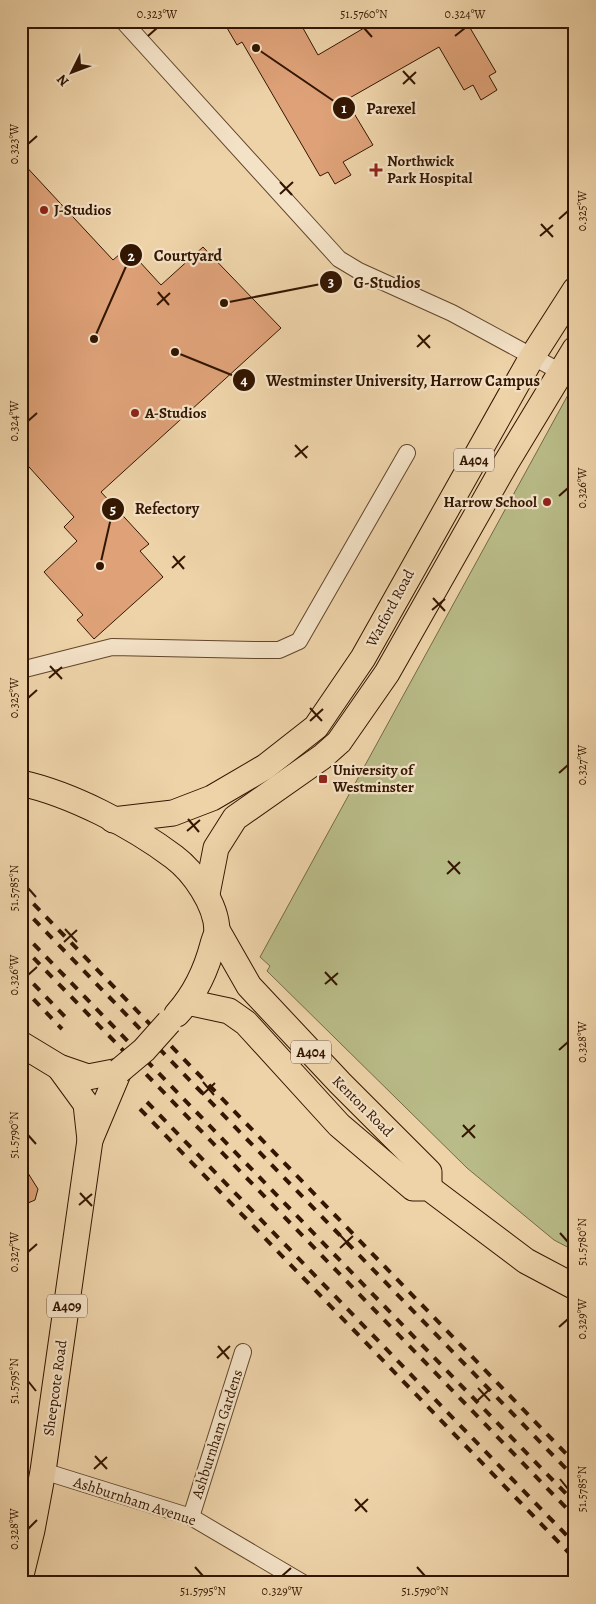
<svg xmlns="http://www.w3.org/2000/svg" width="596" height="1604" font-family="Alegreya,serif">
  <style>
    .green { fill: #b9bc88; stroke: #766944 }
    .building { fill: #dea178; stroke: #331601 }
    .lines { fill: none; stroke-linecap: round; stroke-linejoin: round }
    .street-casing { stroke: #62452b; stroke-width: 18 }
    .primary-casing { stroke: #331601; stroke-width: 27 }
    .street { stroke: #f4e2c7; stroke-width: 16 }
    .primary { stroke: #eed3a9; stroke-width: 25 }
    .rail { stroke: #331601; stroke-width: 4; stroke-dasharray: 9 9; stroke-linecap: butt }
    .primary-bridge-casing { stroke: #331601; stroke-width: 27; stroke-linecap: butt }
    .primary-bridge { stroke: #eed3a9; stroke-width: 25 }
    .ticks { fill: none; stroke: #331601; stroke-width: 2 }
    .poi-dot { fill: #8f2418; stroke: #f4e2c7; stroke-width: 2 }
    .labels { text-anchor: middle; stroke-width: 4.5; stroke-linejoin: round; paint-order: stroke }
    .shield { fill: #f4e2c7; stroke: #6d533c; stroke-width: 1 }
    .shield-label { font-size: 14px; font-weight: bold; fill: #331601 }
    .poi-label { font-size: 15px; font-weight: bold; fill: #331601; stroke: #f4e2c7; text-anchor: start }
    .street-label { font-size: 15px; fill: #331601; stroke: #f4e2c7 }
    .leader { fill: none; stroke: #331601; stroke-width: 2 }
    .callout-dot { fill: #331601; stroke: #f4e2c7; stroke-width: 2 }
    .mark-label { font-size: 15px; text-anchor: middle; font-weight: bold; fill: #fff }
    .callout-label { font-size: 16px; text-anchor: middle; font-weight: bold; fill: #331601; stroke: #f4e2c7; stroke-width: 4.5; stroke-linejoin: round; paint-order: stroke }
    .neatline { fill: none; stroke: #331601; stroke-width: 2 }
    .ticks-label { font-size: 12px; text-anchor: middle; fill: #331601 }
  </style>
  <rect width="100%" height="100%" fill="#eed3a9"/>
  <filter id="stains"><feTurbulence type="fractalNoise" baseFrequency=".004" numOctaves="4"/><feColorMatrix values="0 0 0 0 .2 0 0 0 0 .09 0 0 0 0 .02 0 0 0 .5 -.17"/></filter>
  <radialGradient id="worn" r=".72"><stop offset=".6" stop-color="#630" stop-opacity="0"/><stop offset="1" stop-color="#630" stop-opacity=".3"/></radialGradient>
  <path class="green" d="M575,382V1251L554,1240L467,1168L267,971L270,966L260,957Z"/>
  <g class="building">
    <path d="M223,21H262L265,28L276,21H299L318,55L376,21H466L496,72L489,76L497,90L481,100L473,85L464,90L439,47L346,100L373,145L343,162L351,175L335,184L328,172L320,176L242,42L237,45Z"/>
    <path d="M21,161L113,260L127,248L161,285L203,247L281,328L101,492L149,544L140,551L163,577L94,639L77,620L83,615L44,572L77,541L64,527L74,517L21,458Z"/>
    <path d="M21,1162L38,1189L35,1200L21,1206Z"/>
  </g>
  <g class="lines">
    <g class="street-casing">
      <g id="street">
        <path d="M123,21L339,259L359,271L452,313L559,371"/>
        <path d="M21,670L112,647L255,650H279L299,641L407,453"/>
        <path d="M43,1471L191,1517L303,1583"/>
        <path d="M191,1517L243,1352"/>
      </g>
    </g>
    <g class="primary-casing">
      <g id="primary">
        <path d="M21,783C71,794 133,826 174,857C194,872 216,904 217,930C217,934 214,940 213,944C206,971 195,994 177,1014"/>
        <path d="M113,820L173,813L212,798L265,767L316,727L363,658L532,357L575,290"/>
        <path d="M207,894L216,848L235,818L322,757L339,742L387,673L506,463L575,349"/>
        <path d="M217,930L249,986L340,1083L429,1172V1188"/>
        <path d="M187,1002L229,1011L246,1023L339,1125L413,1188H429L526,1261L575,1287"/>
        <path d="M21,1044L59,1067L88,1077L119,1071"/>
        <path d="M90,1140L119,1071"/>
        <path d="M21,1575L32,1530L43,1471L90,1140L86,1104L59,1067"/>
      </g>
    </g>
    <use href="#street" class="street"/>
    <use href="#primary" class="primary"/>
    <g class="rail">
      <path d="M21,891L575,1463"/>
      <path d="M21,906L575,1478"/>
      <path d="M21,931L575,1503"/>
      <path d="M21,945L575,1517"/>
      <path d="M21,971L70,1022"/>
      <path d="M21,986L62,1029"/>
      <path d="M147,1102L575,1544"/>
      <path d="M140,1109L575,1559"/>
    </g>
    <g class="primary-bridge-casing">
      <path id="primary-bridge" d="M119,1071L144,1050L169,1022"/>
    </g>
    <use href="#primary-bridge" class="primary-bridge"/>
  </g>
  <path class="ticks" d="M364,28L372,37M148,36L157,28M455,36L465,28M403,71L415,84M403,84L416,72M28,144L37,136M280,182L292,195M280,194L293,182M559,219L568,211M541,224L553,237M540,236L553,225M158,292L169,305M157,305L170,293M418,335L430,348M417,347L430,335M28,421L37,413M295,445L307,458M295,457L308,446M559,496L568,488M173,556L184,569M172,568L185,556M433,598L445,611M432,610L445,599M50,666L62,679M49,678L62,667M28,698L37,690M310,708L322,721M310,721L323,709M559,773L568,765M188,819L199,832M187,831L200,820M448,861L460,874M447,874L460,862M28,888L36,897M65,929L77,942M64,942L77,930M325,972L337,985M28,975L37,967M325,984L338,973M559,1050L568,1042M203,1082L214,1095M202,1095L215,1083M463,1125L475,1138M28,1135L36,1144M462,1137L475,1125M80,1193L92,1206M79,1205L92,1194M560,1233L568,1242M340,1235L352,1248M340,1248L353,1236M28,1252L37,1244M559,1327L568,1319M218,1346L229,1359M217,1358L230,1346M28,1381L36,1391M478,1388L490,1401M477,1401L490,1389M95,1456L107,1469M94,1469L107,1457M560,1479L568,1489M355,1499L367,1512M355,1511L368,1499M28,1529L37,1520M195,1567L203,1576M417,1567L425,1576M282,1576L291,1568"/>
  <g class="poi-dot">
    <path d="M373.5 162.5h5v5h5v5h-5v5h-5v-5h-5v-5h5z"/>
    <circle cx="44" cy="210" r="5"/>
    <circle cx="135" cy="413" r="5"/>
    <circle cx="547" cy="502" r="5"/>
    <rect x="318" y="774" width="10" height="10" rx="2.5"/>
  </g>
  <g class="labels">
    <g class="shield">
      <rect x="454" y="448.5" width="40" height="23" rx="4"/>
      <rect x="291" y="1040.5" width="40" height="23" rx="4"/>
      <rect x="47" y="1294.5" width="40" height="23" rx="4"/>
    </g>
    <g class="shield-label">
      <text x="474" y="465">A404</text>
      <text x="311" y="1057">A404</text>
      <text x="67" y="1311">A409</text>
    </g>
    <g class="poi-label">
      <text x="387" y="166">Northwick<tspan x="387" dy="17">Park Hospital</tspan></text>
      <text x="54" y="215">J-Studios</text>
      <text x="145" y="418">A-Studios</text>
      <text x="537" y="507" text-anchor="end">Harrow School</text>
      <text x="333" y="775">University of<tspan x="333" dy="17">Westminster</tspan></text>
    </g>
    <g class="street-label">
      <text transform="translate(390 608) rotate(-62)" y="5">Watford Road</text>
      <text transform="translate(363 1106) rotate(45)" y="5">Kenton Road</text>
      <text transform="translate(55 1388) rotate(-82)" y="5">Sheepcote Road</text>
      <text transform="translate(217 1434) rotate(-72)" y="5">Ashburnham Gardens</text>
      <text transform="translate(135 1501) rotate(18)" y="5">Ashburnham Avenue</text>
    </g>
  </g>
  <path class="leader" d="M256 48L344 108M94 339L131 255M224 303L331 282M175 352L244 380M100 566L113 509"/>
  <g class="callout-dot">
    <circle cx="256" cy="48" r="5"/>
    <circle cx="94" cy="339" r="5"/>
    <circle cx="224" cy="303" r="5"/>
    <circle cx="175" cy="352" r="5"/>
    <circle cx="100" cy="566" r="5"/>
    <circle cx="344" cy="108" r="12"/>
    <circle cx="131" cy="255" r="12"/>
    <circle cx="331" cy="282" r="12"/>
    <circle cx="244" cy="380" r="12"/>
    <circle cx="113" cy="509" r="12"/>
  </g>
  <g class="mark-label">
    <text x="344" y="113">1</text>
    <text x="131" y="261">2</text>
    <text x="331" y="287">3</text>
    <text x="244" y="385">4</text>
    <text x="113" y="514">5</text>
  </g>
  <g class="callout-label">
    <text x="391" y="114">Parexel</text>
    <text x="188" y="261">Courtyard</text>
    <text x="387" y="288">G-Studios</text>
    <text x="403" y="386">Westminster University, Harrow Campus</text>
    <text x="167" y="514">Refectory</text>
  </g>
  <rect width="596" height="1604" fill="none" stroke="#eed3a9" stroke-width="55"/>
  <g transform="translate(72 72) rotate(228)" stroke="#f4e2c7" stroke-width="4" paint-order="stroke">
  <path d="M0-4L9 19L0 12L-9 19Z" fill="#331601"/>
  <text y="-8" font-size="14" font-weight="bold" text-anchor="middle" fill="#331601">N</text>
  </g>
  <rect x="28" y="28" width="540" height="1548" class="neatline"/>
  <g class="ticks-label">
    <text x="157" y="18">0.323°W</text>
    <text x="364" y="18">51.5760°N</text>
    <text x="465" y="18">0.324°W</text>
    <text transform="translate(14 144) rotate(-90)" y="4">0.323°W</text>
    <text transform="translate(582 211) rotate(-90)" y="4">0.325°W</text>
    <text transform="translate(14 421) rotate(-90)" y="4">0.324°W</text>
    <text transform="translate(582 488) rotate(-90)" y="4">0.326°W</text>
    <text transform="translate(14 698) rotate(-90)" y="4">0.325°W</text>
    <text transform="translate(582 765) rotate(-90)" y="4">0.327°W</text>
    <text transform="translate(14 888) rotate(-90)" y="4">51.5785°N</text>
    <text transform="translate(14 975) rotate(-90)" y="4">0.326°W</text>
    <text transform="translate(582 1042) rotate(-90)" y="4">0.328°W</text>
    <text transform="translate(14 1135) rotate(-90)" y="4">51.5790°N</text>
    <text transform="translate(582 1242) rotate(-90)" y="4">51.5780°N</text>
    <text transform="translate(14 1252) rotate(-90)" y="4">0.327°W</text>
    <text transform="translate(582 1319) rotate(-90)" y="4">0.329°W</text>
    <text transform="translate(14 1381) rotate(-90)" y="4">51.5795°N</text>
    <text transform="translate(582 1489) rotate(-90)" y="4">51.5785°N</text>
    <text transform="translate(14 1529) rotate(-90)" y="4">0.328°W</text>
    <text x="203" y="1595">51.5795°N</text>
    <text x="282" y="1595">0.329°W</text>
    <text x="425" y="1595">51.5790°N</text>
  </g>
  <rect width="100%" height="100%" filter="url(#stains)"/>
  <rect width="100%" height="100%" fill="url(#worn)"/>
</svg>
